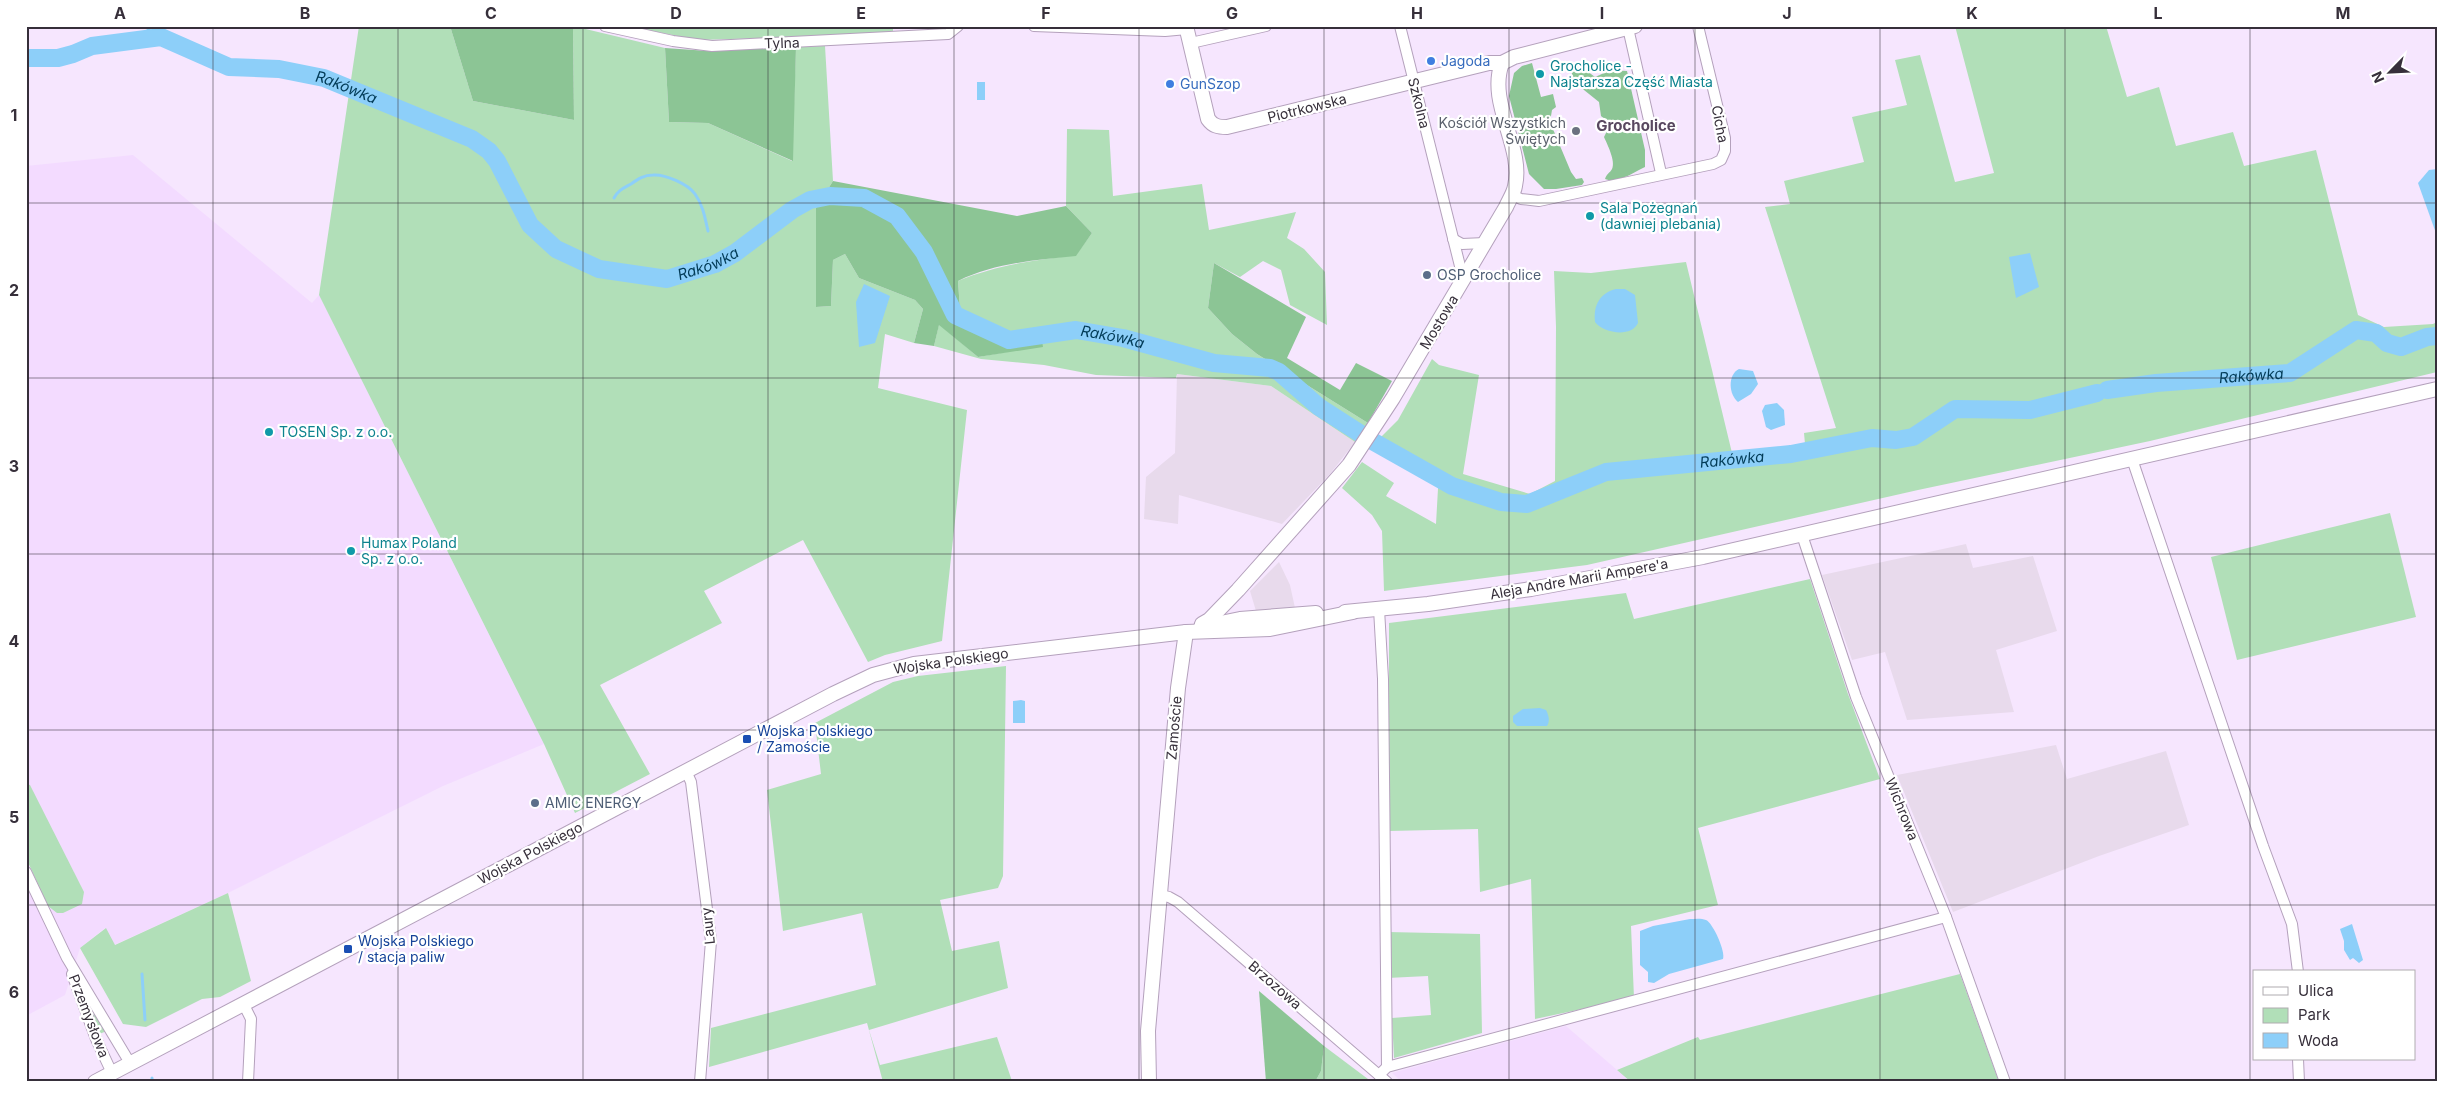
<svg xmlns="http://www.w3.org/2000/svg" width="2463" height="1108" font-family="Inter,sans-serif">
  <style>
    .commercial { fill: #e8daec }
    .built { fill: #f3dbff }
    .green { fill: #b1dfb8 }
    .forest { fill: #8cc595 }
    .water { fill: #8dcff9 }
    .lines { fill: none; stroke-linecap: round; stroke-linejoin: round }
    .stream { stroke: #8dcff9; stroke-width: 3 }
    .river { stroke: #8dcff9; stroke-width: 18 }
    .street-casing { stroke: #b4a1bc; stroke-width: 12 }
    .secondary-casing { stroke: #b4a1bc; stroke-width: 16 }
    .street { stroke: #fff; stroke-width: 10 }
    .secondary { stroke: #fff; stroke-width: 14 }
    .grid { fill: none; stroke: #362f3a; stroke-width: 1; stroke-opacity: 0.55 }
    .shop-dot { fill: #3f7fe0; stroke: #fff; stroke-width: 2 }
    .culture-dot { fill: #0f9aa8; stroke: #fff; stroke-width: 2 }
    .worship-dot { fill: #6b7280; stroke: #fff; stroke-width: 2 }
    .service-dot { fill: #5c6f8a; stroke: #fff; stroke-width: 2 }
    .transit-dot { fill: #1a4fb4; stroke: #fff; stroke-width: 2 }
    .labels { text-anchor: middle; stroke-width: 4.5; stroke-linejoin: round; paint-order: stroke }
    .street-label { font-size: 14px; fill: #362f3a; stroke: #fff }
    .shop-label { font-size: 14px; fill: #366cbe; stroke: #fff; text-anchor: start }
    .culture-label { font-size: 14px; fill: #0d838f; stroke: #fff; text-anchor: start }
    .worship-label { font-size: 14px; fill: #5b616d; stroke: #fff; text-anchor: end }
    .service-label { font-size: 14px; fill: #4e5e75; stroke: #fff; text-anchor: start }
    .transit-label { font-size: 14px; fill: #164399; stroke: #fff; text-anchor: start }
    .water-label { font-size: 15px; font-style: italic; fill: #023b57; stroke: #fff }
    .neighbourhood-label { font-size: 15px; font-weight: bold; fill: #594860; stroke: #fff }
    .neatline { fill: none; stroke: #362f3a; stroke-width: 2 }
    .grid-label { font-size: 16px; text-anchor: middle; font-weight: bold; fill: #362f3a }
  </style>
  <rect width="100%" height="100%" fill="#f6e6fe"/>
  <g class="commercial">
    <path d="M1177,374L1271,386L1355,442L1330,474L1282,524L1179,495L1178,524L1144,519L1146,477L1175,453Z"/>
    <path d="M1966,544L1973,568L2033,556L2057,631L1996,650L2014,712L1907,720L1885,652L1852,660L1822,575Z"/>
    <path d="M1279,562L1290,585L1295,608L1256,611L1250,591Z"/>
    <path d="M2056,745L2067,779L2166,751L2189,825L2099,856L1953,912L1897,775Z"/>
  </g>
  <g class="built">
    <path d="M133,155L312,303L319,295L544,744L443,786L228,893L114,945L105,928L80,948L65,995L26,1016V166Z"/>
    <path d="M1566,1026L1631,1082H1402L1392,1073Z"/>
  </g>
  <g class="green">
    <path d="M359,26H450L473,101L574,120L573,26L665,48L669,122L708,123L792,161L796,47L825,46L833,181L816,208V307L831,306L833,260L845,254L859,278L915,300L923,309L914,343L885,334L878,388L967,410L942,641L885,655L868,662L803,540L704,591L722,623L600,685L650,774L575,813L544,744L319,295Z"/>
    <path d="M627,26H893V34L698,40Z"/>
    <path d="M1955,26H2106L2127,97L2159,87L2176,146L2233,132L2244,166L2316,150L2358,315L2384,327L2433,324L2437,322V372L2150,441L1918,490L1587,565L1384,591L1382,531L1372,515L1342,488L1362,462L1394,483L1386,496L1436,524L1439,471L1380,438L1398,420L1432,359L1439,365L1479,375L1463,474L1530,494L1555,481L1556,327L1554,271L1591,273L1686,262L1732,453L1805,444L1804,433L1836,428L1765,207L1790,204L1784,181L1864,162L1852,117L1907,105L1895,60L1920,55L1955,182L1994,173Z"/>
    <path d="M1067,129L1109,130L1113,196L1202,184L1209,230L1296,212L1287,238L1304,249L1325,272L1327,325L1290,305L1281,270L1263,261L1240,277L1214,263L1208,308L1232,334L1257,354L1368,423L1355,442L1271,386L1177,374L1176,378L1096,375L1044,365L981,359L934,346L939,324L978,357L1006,352L1040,329L1014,333L960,310L958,281C996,265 1035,260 1076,255L1092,233L1066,206Z"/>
    <path d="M2390,513L2416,617L2237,660L2211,557Z"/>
    <path d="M1810,579L1848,694L1880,779L1698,828L1718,905L1631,926L1634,998L1535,1019L1531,879L1480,892L1478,829L1389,831V623L1626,593L1634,619Z"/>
    <path d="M1006,666L1003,876L998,888L940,900L952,951L999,941L1008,988L869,1030L880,1065L997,1037L1012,1081L883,1082L867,1023L709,1067L711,1028L876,985L862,913L783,931L767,790L821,774L815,723L893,682L918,676Z"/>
    <path d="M26,784L30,785L84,892L82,904L63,913H57L48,906L26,858Z"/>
    <path d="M228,893L251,981L220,997L202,999L146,1027L123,1024L80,948L106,928L115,945Z"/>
    <path d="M1388,932L1480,934L1482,1033L1394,1058L1392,1018L1431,1015L1428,976L1387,978Z"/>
    <path d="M1960,974L1999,1082H1631L1617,1070L1698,1037L1700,1040Z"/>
    <path d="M82,989L107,1031L99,1034Z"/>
    <path d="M1324,1046L1372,1082H1315L1321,1071Z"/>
  </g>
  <g class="forest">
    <path d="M450,26H573L574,120L473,101Z"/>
    <path d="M796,47L793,161L708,123L669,122L665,48L708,51Z"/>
    <path d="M1532,63L1541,97L1553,94L1556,107L1552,110L1550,122L1571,172L1576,179L1582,178L1584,182L1582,185L1556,189H1544L1529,174L1509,96L1514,73L1522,66Z"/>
    <path d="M1575,66L1583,68L1595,77L1611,70L1627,71L1645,150V167C1634,172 1618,184 1605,179C1607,173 1610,173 1612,169C1616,161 1607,144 1604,137L1608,129L1607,121L1601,116L1599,102L1574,82L1571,70Z"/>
    <path d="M833,181L1017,216L1066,206L1092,233L1076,256C1036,260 994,263 958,281L960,310L1014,333L1040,328L1043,347L978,357L939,325L934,346L914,343L923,309L915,300L859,278L845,254L833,260L831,306L816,307V208Z"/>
    <path d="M1214,263L1306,317L1287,358L1340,390L1356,363L1392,381L1368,423L1257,354L1232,334L1208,308Z"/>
    <path d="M1259,991L1324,1046L1321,1071L1315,1082H1266Z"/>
  </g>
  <g class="water">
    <rect x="977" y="82" width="8" height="18"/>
    <path d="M2437,169V236L2418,183L2429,170Z"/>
    <path d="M2030,253L2039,287L2016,298L2009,257Z"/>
    <path d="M864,284L890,296L875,343L859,347L856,302Z"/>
    <path d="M1616,289H1625L1635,295L1638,323C1631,338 1603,333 1595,322C1593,305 1600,293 1616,289Z"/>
    <path d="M1739,369L1753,371L1758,384L1751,394L1738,402C1729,395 1727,375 1739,369Z"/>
    <path d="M1777,403L1784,410L1785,425L1771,430L1766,427L1762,411L1765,405Z"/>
    <path d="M1021,700L1025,701V723H1013V701Z"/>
    <path d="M1540,708L1546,710C1549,716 1550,721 1547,726H1517L1513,722V716L1523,709Z"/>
    <path d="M1690,919C1695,919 1701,918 1706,920C1713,923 1726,952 1723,959L1669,974L1654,983L1648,982V972L1640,965V931L1653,926Z"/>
    <path d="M2352,924L2363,960L2359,963L2353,958L2350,960L2344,950V941L2340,929Z"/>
  </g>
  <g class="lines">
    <g class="stream">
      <path d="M146,26L154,37"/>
      <path d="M614,198C618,190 624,188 631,184C638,179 644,175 653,175C665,174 688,184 695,194C703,205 705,218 708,231"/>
      <path d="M142,974L145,1020"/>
      <path d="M152,1078V1082"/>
    </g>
    <g class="river">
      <path id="s1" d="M26,58H58L73,54L92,46L161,37L229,67L279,69L324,78L472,139L489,151L497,161L530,225L556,249L599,269L667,279L715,264L735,253L792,210L810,200L830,196L864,198L897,216L924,252L955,315L1009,340L1076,330L1123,338L1214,363L1270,368L1279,372L1319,407L1361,434"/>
      <path id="s2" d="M2107,390L2156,383L2290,373L2356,330L2376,333L2387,343L2401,347L2427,337L2437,336"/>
      <path id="s3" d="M1374,442L1452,486L1501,502L1527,504L1606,472L1791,454L1872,438L1896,440L1913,437L1955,409L2030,410L2097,393"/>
    </g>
    <g class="street-casing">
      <g id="street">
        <path d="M605,26L673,41L712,46L948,34L958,26"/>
        <path d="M1034,26L1165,31L1187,29"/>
        <path d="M1400,26L1461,270L1466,276"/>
        <path d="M1628,28L1661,173"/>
        <path d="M1191,43L1266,26"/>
        <path d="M1512,195L1521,199L1539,201L1713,164L1721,160L1725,151V138L1698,26"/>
        <path d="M1453,239L1462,244L1485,243"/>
        <path d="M2132,459L2263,846L2292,924L2298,972"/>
        <path d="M1802,535L1856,697L1946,917L2005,1082"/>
        <path d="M1379,609L1383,679L1387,1067"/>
        <path d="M686,771L691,782L711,941L700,1082"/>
        <path d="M26,872L67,958L130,1063"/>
        <path d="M1160,895L1169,897L1178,902L1387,1082"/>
        <path d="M72,974L96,1039L112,1073"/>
        <path d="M244,1005L251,1019L248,1082"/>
        <path d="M2298,1059L2299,1082"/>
        <path d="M1379,1075L1387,1067L1946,917"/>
      </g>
    </g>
    <g class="secondary-casing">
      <g id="secondary">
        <path d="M1186,26L1208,119C1213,126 1218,127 1227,127L1489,63H1502"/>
        <path d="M1345,612L1428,604L1531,589L1703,557L2437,389"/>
        <path d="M1202,624L1209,620L1238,590L1349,465L1393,398L1506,207C1509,200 1514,193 1515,186C1524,147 1487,103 1502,63L1514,57L1635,26"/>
        <path d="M1201,627L1240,619L1316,613"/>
        <path d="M95,1082L833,694L873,675L914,664L1186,632L1270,629L1353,612"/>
        <path d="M1149,1082L1148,1031L1178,688L1186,632"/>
      </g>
    </g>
    <use href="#street" class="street"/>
    <use href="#secondary" class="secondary"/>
  </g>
  <path class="grid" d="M213,26V1082M398,26V1082M583,26V1082M768,26V1082M954,26V1082M1139,26V1082M1324,26V1082M1509,26V1082M1695,26V1082M1880,26V1082M2065,26V1082M2250,26V1082M26,203H2437M26,378H2437M26,554H2437M26,730H2437M26,905H2437"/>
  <g class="shop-dot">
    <circle cx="1431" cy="61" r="5"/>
    <circle cx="1170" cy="84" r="5"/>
  </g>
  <g class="culture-dot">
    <circle cx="1540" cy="74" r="5"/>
    <circle cx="1590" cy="216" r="5"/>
    <circle cx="269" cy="432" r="5"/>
    <circle cx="351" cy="551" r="5"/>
  </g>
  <circle class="worship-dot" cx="1576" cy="131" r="5"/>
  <g class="service-dot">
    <circle cx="1427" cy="275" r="5"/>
    <circle cx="535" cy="803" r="5"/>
  </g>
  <g class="transit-dot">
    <rect x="742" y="734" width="10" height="10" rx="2.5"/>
    <rect x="343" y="944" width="10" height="10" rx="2.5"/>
  </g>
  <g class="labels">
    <g class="street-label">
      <text transform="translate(782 43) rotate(-2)" y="5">Tylna</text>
      <text transform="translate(1419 103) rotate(76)" y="5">Szkolna</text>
      <text transform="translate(1307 108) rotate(-14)" y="5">Piotrkowska</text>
      <text transform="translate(1720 124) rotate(79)" y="5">Cicha</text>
      <text transform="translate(1439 322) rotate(-59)" y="5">Mostowa</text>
      <text transform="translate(1579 579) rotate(-10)" y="5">Aleja Andre Marii Ampere'a</text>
      <text transform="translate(951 661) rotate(-8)" y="5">Wojska Polskiego</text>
      <text transform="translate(1174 728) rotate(-85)" y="5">Zamoście</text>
      <text transform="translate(1902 809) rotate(68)" y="5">Wichrowa</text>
      <text transform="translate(530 853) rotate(-28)" y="5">Wojska Polskiego</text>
      <text transform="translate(708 926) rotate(-96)" y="5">Laury</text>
      <text transform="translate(1275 985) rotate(41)" y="5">Brzozowa</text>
      <text transform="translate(89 1016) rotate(69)" y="5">Przemysłowa</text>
    </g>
    <g class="shop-label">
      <text x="1441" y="66">Jagoda</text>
      <text x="1180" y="89">GunSzop</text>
    </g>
    <g class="culture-label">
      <text x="1550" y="71">Grocholice -<tspan x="1550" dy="16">Najstarsza Część Miasta</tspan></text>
      <text x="1600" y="213">Sala Pożegnań<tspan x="1600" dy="16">(dawniej plebania)</tspan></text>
      <text x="279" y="437">TOSEN Sp. z o.o.</text>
      <text x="361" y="548">Humax Poland<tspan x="361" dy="16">Sp. z o.o.</tspan></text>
    </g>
    <g class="worship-label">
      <text x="1566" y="128">Kościół Wszystkich<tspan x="1566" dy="16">Świętych</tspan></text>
    </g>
    <g class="service-label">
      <text x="1437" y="280">OSP Grocholice</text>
      <text x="545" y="808">AMIC ENERGY</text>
    </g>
    <g class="transit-label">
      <text x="757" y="736">Wojska Polskiego<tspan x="757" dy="16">/ Zamoście</tspan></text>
      <text x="358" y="946">Wojska Polskiego<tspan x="358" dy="16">/ stacja paliw</tspan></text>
    </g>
    <g class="water-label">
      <text dy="5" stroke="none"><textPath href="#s1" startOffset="332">Rakówka</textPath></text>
      <text dy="5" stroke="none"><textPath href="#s1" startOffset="769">Rakówka</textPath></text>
      <text dy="5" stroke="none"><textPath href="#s1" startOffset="1262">Rakówka</textPath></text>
      <text dy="5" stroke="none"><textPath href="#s2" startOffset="145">Rakówka</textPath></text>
      <text dy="5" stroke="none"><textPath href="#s3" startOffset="379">Rakówka</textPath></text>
    </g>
    <g class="neighbourhood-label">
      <text x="1636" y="131">Grocholice</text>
    </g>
  </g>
  <rect width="2463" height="1108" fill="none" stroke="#ffffff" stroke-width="55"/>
  <rect x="2253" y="970" width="162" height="90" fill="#ffffff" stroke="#afacb0"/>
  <rect x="2263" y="987" width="25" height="8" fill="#ffffff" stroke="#afacb0"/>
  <text x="2298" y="996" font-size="15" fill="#362f3a">Ulica</text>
  <rect x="2263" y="1008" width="25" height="15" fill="#b1dfb8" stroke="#afacb0"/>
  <text x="2298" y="1020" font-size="15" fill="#362f3a">Park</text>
  <rect x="2263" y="1033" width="25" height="15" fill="#8dcff9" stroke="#afacb0"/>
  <text x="2298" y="1046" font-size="15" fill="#362f3a">Woda</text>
  <g transform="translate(2390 72) rotate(246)" stroke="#ffffff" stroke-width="4" paint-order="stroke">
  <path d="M0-4L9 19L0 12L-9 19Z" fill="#362f3a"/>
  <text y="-8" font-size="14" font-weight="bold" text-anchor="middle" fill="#362f3a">N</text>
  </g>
  <rect x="28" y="28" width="2408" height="1052" class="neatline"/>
  <g class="grid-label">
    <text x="120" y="19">A</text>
    <text x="305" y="19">B</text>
    <text x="491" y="19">C</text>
    <text x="676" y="19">D</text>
    <text x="861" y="19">E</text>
    <text x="1046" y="19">F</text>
    <text x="1232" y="19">G</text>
    <text x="1417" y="19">H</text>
    <text x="1602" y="19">I</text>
    <text x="1787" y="19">J</text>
    <text x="1972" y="19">K</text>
    <text x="2158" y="19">L</text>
    <text x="2343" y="19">M</text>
    <text x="14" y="121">1</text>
    <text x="14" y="296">2</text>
    <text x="14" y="472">3</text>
    <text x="14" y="647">4</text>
    <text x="14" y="823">5</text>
    <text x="14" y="998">6</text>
  </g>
</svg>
